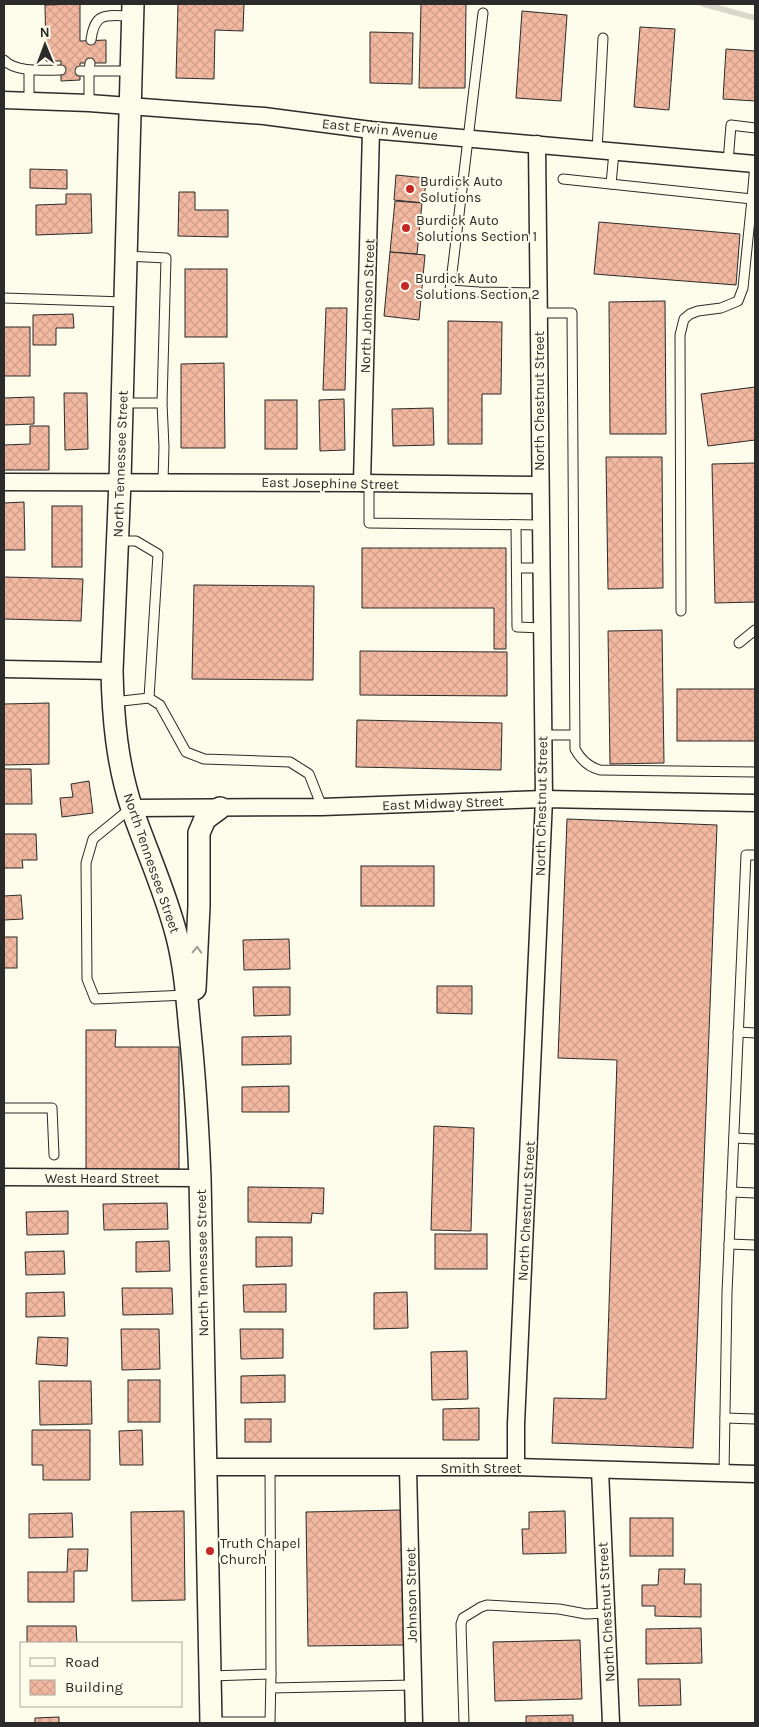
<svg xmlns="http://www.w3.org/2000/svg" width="759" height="1727" font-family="Karla,sans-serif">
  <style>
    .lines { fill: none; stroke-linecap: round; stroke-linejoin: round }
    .stream { stroke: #d8d7c9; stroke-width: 5.5 }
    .building { fill: url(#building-cross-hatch); stroke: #2b2b2b }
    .service-casing { stroke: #2b2b2b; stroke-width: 11 }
    .minor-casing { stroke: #2b2b2b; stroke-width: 19 }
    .tertiary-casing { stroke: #2b2b2b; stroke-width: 24 }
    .service { stroke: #fdfbea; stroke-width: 9 }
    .minor { stroke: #fdfbea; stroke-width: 16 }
    .tertiary { stroke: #fdfbea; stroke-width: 21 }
    .oneway { stroke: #9e9d94 }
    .poi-dot { fill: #c62828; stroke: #fdfbea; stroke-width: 2 }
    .labels { text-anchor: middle; stroke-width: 4; stroke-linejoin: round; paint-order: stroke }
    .street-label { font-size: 14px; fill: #2b2b2b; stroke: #fdfbea }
    .poi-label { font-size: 14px; fill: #2b2b2b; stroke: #fdfbea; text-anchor: start }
  </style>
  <defs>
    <pattern id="building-cross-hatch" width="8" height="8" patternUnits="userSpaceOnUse" patternTransform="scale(1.25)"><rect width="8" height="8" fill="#f2b8a0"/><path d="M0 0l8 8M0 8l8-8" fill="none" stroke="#d09e8a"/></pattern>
  </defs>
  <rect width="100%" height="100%" fill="#fdfbea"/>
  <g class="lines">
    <path class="stream" d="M703,4L755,18"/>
  </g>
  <g class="building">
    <path d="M80,4V41L106,40V63H80V80L61,81V61H46L45,5Z"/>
    <path d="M178,4H244L243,31L215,30L214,79L176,78Z"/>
    <path d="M421,4H466L465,88H419Z"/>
    <path d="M522,11L567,15L561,101L516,98Z"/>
    <path d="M640,27L675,29L669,110L634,107Z"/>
    <path d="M370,32L413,33L412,84L370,83Z"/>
    <path d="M726,49L755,51V101L723,99Z"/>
    <path d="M30,169L67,170V189L30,188Z"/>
    <path d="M396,175L426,178L424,203L394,200Z"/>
    <path d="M179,192H195V210H228V237L178,236Z"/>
    <path d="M66,194H91L92,233L36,235V205L66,204Z"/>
    <path d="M395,201L422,203L417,254L390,252Z"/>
    <path d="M599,222L740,234L736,285L594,274Z"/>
    <path d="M390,252L425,255L419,320L384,316Z"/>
    <rect x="185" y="269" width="42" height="68"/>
    <path d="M665,301L666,434H610L609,302Z"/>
    <path d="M326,308H347L345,390H323Z"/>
    <path d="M73,314L74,328H56V345H33V315Z"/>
    <path d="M448,321L502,322L501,394H482V444H448Z"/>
    <rect x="4" y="327" width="26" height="49"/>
    <path d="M224,363L225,448H181V364Z"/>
    <path d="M755,387V440L708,446L701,394Z"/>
    <path d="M64,393H87L88,449L65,450Z"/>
    <path d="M34,397V424L4,425V398Z"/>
    <path d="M344,399L345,450L320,451L319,400Z"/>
    <rect x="265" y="400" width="32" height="49"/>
    <path d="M433,408L434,445L393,446L392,409Z"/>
    <path d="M30,426H49V470H4V445L30,444Z"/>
    <path d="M606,457H662L663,588L608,589Z"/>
    <path d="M755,463V602L715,603L712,464Z"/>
    <path d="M24,502L25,550H4V503Z"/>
    <rect x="52" y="506" width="30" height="61"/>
    <path d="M362,548H506V649H494V608H362Z"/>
    <path d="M4,577L83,579L81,621L4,619Z"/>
    <path d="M194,585L314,586L313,680L192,679Z"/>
    <path d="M662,630L664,763L610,764L608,631Z"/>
    <path d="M360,651L507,652V696L360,695Z"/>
    <rect x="677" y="689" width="78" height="52"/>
    <path d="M49,703V764L4,765V704Z"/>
    <path d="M357,720L502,723L501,770L356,767Z"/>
    <path d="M4,769H31L32,804H4Z"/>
    <path d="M89,781L93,813L62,817L60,798L73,797L71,784Z"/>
    <path d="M567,819L717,825L693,1448L552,1443L554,1398L606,1399L617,1060L558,1058Z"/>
    <path d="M4,834H36L37,860H22L23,868H4Z"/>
    <rect x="361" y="866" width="73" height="40"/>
    <path d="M21,895L23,919L4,920V896Z"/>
    <rect x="4" y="937" width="13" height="31"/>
    <path d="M289,939L290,969L244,970L243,940Z"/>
    <path d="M437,986H472V1014L437,1013Z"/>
    <path d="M253,987H290V1015L254,1016Z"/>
    <path d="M86,1030H116L115,1047H179V1169H86Z"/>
    <path d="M291,1036V1064L242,1065V1037Z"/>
    <path d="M289,1086V1112H242V1087Z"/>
    <path d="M434,1126L474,1128L471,1231L431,1230Z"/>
    <path d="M248,1187L324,1188L323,1214L312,1213L311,1223L248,1222Z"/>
    <path d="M167,1203L168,1229L104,1230L103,1204Z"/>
    <path d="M68,1211V1234L27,1235L26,1212Z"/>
    <rect x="435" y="1234" width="52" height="35"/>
    <path d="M256,1237H292V1266L256,1267Z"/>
    <path d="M169,1241L170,1271L136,1272V1242Z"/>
    <path d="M64,1251L65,1274L26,1275L25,1252Z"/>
    <path d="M286,1284V1312H244L243,1285Z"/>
    <path d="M122,1288H172L173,1314L123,1315Z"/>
    <path d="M64,1292L65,1316L26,1317V1293Z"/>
    <path d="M407,1292L408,1328L374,1329V1293Z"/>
    <path d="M121,1329H159L160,1369L122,1370Z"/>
    <path d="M240,1329H283V1358L241,1359Z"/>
    <path d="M38,1337L68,1338L67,1366L36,1364Z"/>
    <path d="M467,1351L468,1399L432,1400L431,1352Z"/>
    <path d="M285,1375V1402L241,1403V1376Z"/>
    <rect x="128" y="1380" width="32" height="42"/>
    <path d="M39,1381H91L92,1424L40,1425Z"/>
    <path d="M479,1408V1440H443V1409Z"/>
    <rect x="245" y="1419" width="26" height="23"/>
    <path d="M32,1430H90V1480H43V1465H32Z"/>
    <path d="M142,1430L143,1465H120L119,1431Z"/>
    <path d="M402,1510L404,1645L308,1646L306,1512Z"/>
    <path d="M184,1511L185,1600L132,1601L131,1512Z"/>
    <path d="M565,1511L566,1553L523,1554L522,1529H529V1512Z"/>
    <path d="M72,1513L73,1537L29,1538V1514Z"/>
    <rect x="630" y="1518" width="43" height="38"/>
    <path d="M68,1549H88L87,1571H74V1602H28V1572H67Z"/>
    <path d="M659,1569H685L684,1584H701V1617L655,1616V1606H642V1585H658Z"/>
    <path d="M27,1626H76L77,1643H27Z"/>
    <path d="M701,1628L702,1663L646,1664V1629Z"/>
    <path d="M580,1640L582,1699L495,1701L493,1642Z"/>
    <path d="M638,1679H680L681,1705L639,1706Z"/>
    <path d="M573,1715V1723H526V1716Z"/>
    <path d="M59,1717V1723H35V1718Z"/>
  </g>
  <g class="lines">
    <g class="service-casing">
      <g id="service">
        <path d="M483,13L450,290L479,292L538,293"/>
        <path d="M91,40C95,10 107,16 133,16"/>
        <path d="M4,60C16,73 45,70 61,70"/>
        <path d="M80,71H89L90,63"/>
        <path d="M29,100V71"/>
        <path d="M89,103V71H131"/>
        <path d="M597,150L603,38"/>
        <path d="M728,162L731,125L755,128"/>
        <path d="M563,179L752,199L755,164"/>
        <path d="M611,184L614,152"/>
        <path d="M4,298L125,302"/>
        <path d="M539,313H572L575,749C581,760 588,767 600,770L755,772"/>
        <path d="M122,403H162L166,258L126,256"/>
        <path d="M162,403L164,447L163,481"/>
        <path d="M369,483V523L541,525"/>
        <path d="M516,525L517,627L542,628"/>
        <path d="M118,541H136L158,554L149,698"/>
        <path d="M517,568H541"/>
        <path d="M681,611L680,335L684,319L690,314L698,311L721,308L738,301L743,288L752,199H755"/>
        <path d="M739,643L755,630"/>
        <path d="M113,702L149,698L160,705L186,752L204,759L290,762L309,774L322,807"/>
        <path d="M542,735H574"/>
        <path d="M131,808L93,839L86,863L87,979L95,999L187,995"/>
        <path d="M738,1032L755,1033"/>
        <path d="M4,1108H52L54,1155"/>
        <path d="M734,1138L755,1139"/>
        <path d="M731,1192L755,1193"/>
        <path d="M729,1244L755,1245"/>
        <path d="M725,1418L755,1419"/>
        <path d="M724,1473L727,1293L746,855H755"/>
        <path d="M210,1676L271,1674L270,1467"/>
        <path d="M271,1688L413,1685"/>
        <path d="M211,1722H270L271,1674"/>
        <path d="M464,1723L461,1624L463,1618L481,1607L487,1605L559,1609L586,1614L606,1613"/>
      </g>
    </g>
    <g class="minor-casing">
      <g id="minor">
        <path d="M4,100L89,103L264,116L371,130L755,164"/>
        <path d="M4,482L362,483L540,485"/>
        <path d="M362,483L371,130"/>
        <path d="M4,669L112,671"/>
        <path d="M132,808L322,807L544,799L755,803"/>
        <path d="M4,1177L200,1178"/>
        <path d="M206,1467H516L755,1474"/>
        <path d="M516,1467V1424L544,799L537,144"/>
        <path d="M408,1468L414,1723"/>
        <path d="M600,1470L611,1723"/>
      </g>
    </g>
    <g class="tertiary-casing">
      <g id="tertiary">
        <path d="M133,4L120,481L112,671C113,718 117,764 132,809C147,852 166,893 177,937C185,968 187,1000 190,1031C195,1080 198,1129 200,1178L211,1723"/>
        <path d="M195,989L199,906V833L205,819L220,808"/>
      </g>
    </g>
    <use href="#service" class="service"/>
    <use href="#minor" class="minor"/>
    <use href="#tertiary" class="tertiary"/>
  </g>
  <defs><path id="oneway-chevron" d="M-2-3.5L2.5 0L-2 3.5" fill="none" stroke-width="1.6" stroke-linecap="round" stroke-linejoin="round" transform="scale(1.25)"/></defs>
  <use class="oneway" href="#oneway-chevron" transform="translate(197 950) rotate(-88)"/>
  <g class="poi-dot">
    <circle cx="410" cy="189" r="5"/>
    <circle cx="406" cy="228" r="5"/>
    <circle cx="405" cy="286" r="5"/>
    <circle cx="210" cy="1551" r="5"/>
  </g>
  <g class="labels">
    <g class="street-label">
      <text transform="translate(380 129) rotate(6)" y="5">East Erwin Avenue</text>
      <text transform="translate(367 306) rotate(-88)" y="5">North Johnson Street</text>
      <text transform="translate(539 401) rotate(-90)" y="5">North Chestnut Street</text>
      <text transform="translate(120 464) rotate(-88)" y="5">North Tennessee Street</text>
      <text transform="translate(330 483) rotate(1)" y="5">East Josephine Street</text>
      <text transform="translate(443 803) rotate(-2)" y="5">East Midway Street</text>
      <text transform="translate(541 806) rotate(-89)" y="5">North Chestnut Street</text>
      <text transform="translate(152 863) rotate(71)" y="5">North Tennessee Street</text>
      <text x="102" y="1183">West Heard Street</text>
      <text transform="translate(526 1211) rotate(-87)" y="5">North Chestnut Street</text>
      <text transform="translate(202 1263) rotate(-91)" y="5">North Tennessee Street</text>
      <text x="481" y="1473">Smith Street</text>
      <text transform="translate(411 1595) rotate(-91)" y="5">Johnson Street</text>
      <text transform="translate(606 1612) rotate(-93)" y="5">North Chestnut Street</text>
    </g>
    <g class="poi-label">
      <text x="420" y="186">Burdick Auto<tspan x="420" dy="16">Solutions</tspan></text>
      <text x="416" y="225">Burdick Auto<tspan x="416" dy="16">Solutions Section 1</tspan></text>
      <text x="415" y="283">Burdick Auto<tspan x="415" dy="16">Solutions Section 2</tspan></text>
      <text x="220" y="1548">Truth Chapel<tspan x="220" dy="16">Church</tspan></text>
    </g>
  </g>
  <rect width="759" height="1727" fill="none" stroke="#2b2b2b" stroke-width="10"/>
  <rect x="20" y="1642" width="162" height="65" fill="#fdfbea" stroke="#a9a89e"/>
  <rect x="30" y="1658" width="25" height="8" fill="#fdfbea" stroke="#a9a89e"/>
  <text x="65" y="1667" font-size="15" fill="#2b2b2b">Road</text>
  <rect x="30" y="1680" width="25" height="15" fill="url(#building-cross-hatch)" stroke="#a9a89e"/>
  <text x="65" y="1692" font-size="15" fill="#2b2b2b">Building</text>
  <g transform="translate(45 45) rotate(359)" stroke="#fdfbea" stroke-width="4" paint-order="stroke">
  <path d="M0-4L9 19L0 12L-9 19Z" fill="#2b2b2b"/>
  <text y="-8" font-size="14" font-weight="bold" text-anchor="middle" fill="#2b2b2b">N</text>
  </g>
</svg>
